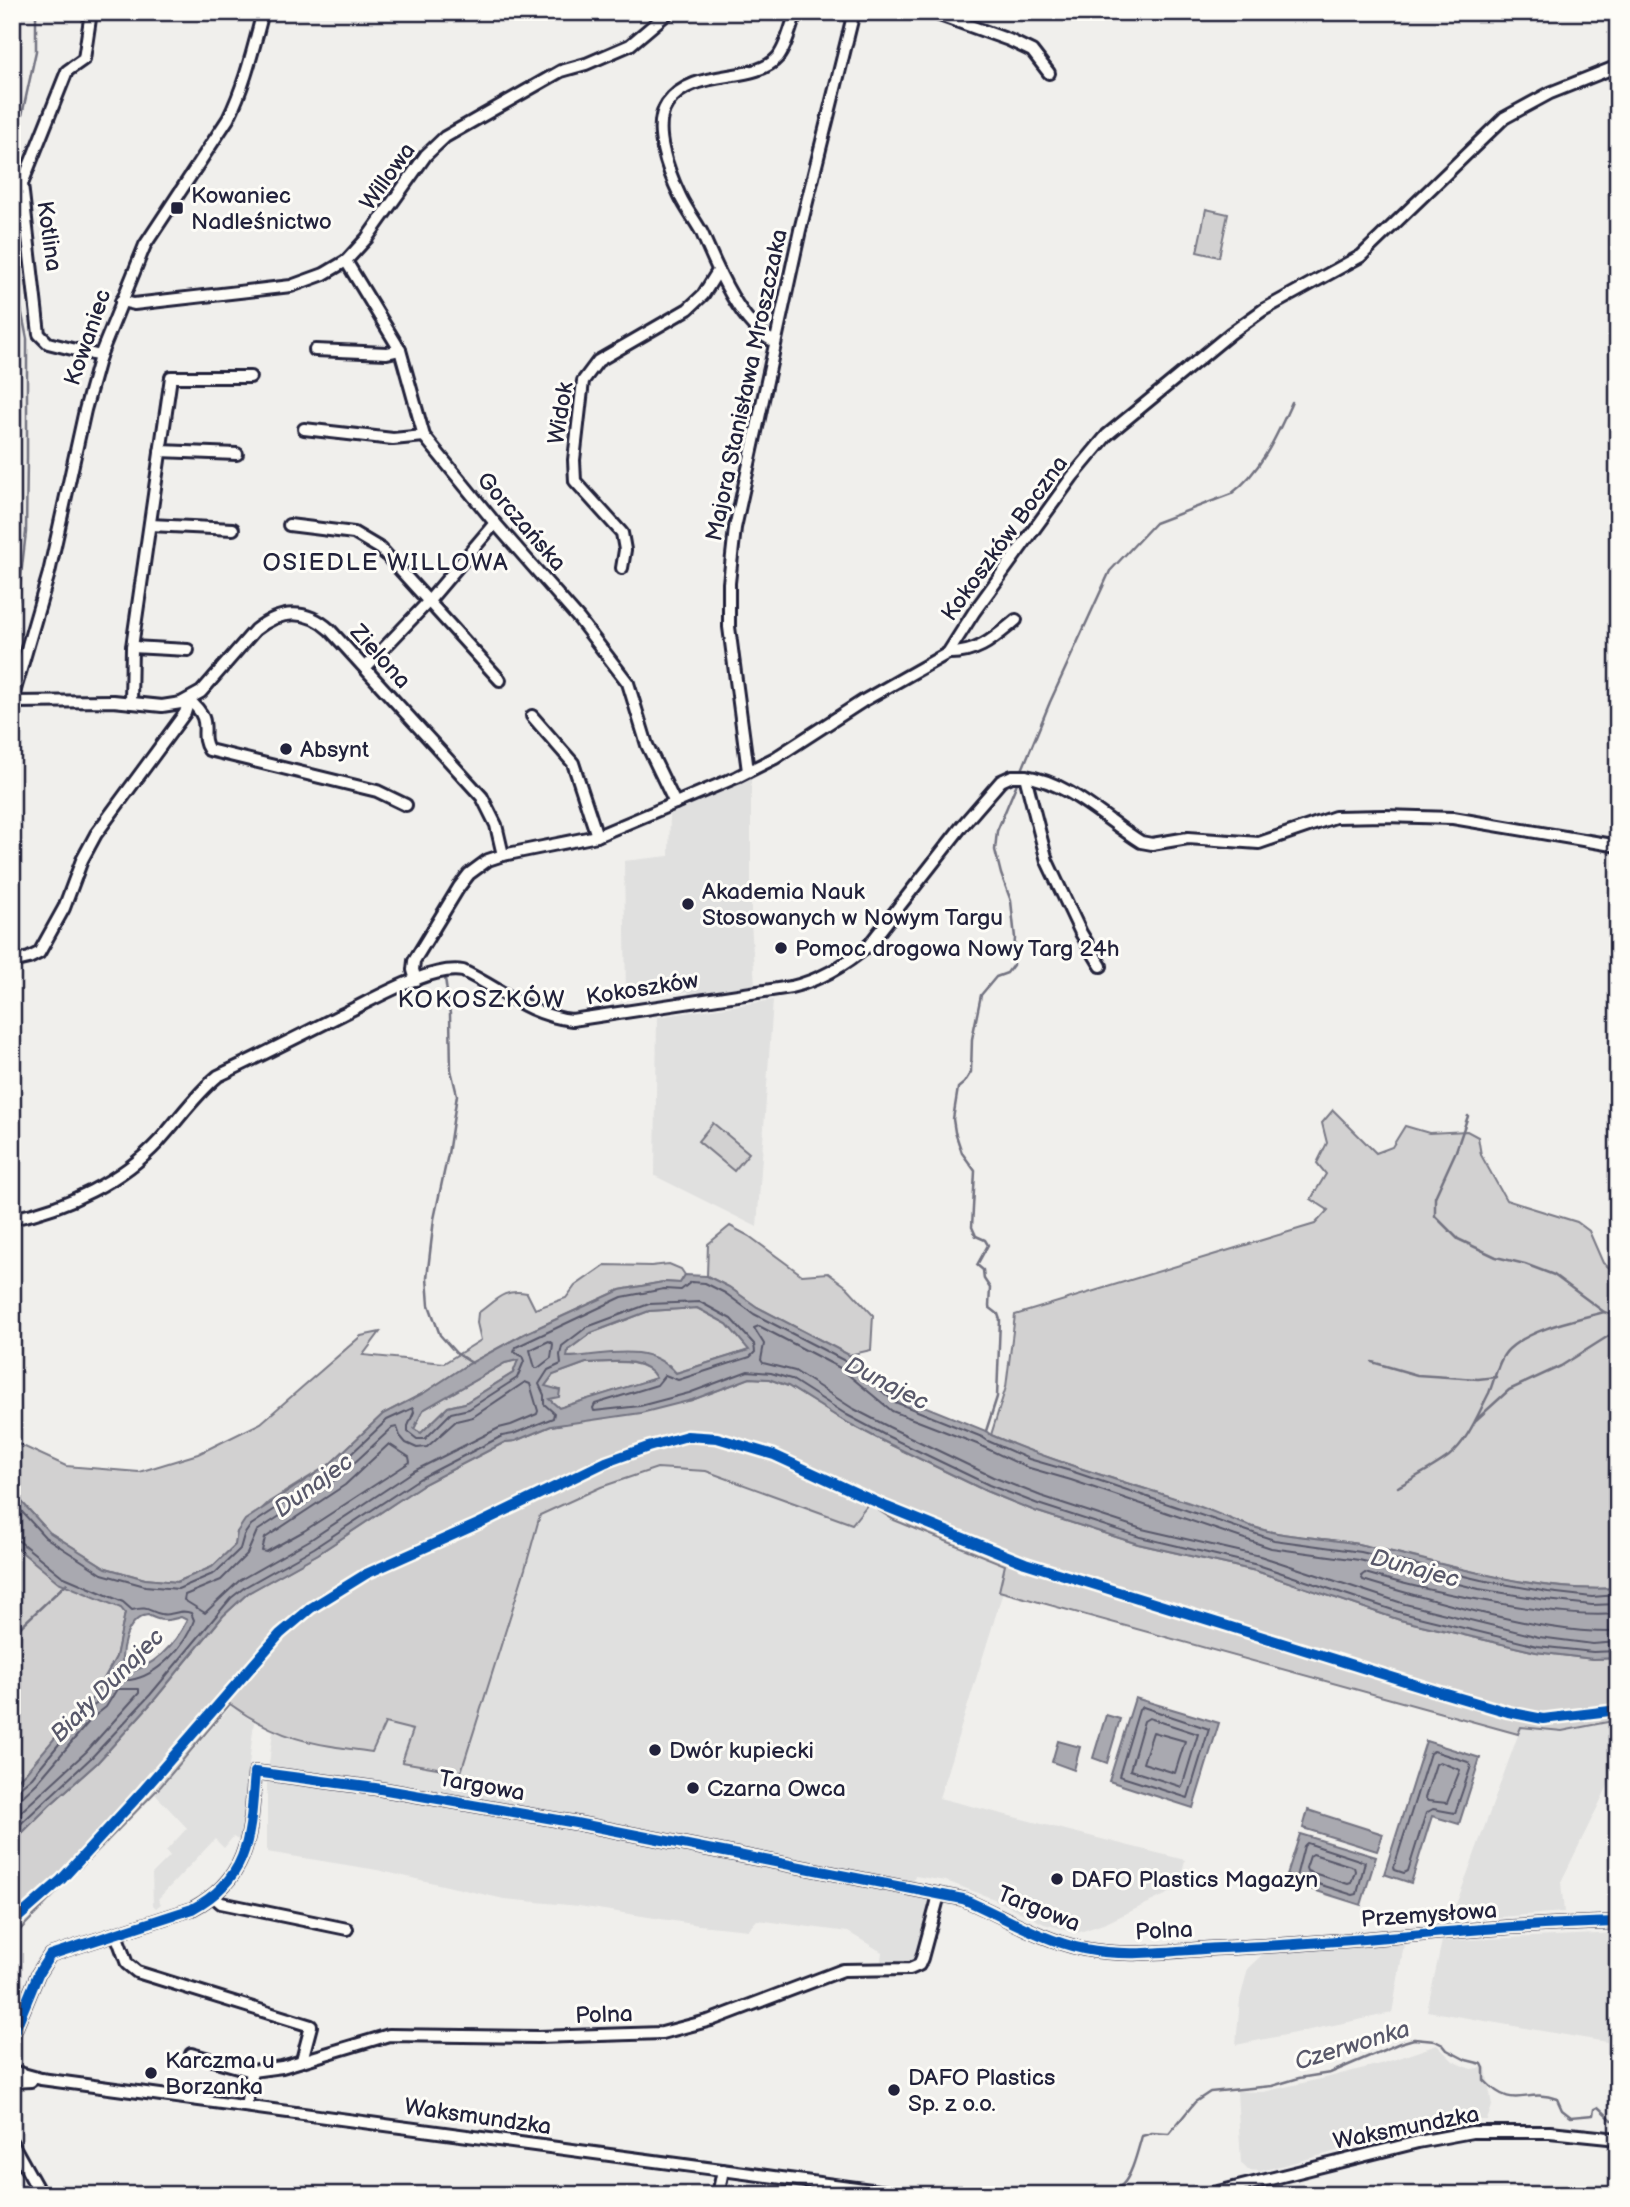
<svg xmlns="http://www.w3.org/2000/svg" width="1630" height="2207" font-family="'Balsamiq Sans',sans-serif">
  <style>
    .built { fill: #e0e0df }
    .green { fill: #d2d1d1; stroke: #7a7a86; stroke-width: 2 }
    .water { fill: #a9a9b0; stroke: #737381; stroke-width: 2; fill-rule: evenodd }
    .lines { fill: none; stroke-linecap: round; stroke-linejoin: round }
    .shore { stroke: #58586a; stroke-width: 2 }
    .stream { stroke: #737381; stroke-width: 2.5 }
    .minor-casing { stroke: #22223b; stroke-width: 16 }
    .minor { stroke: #fdfcf7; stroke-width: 10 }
    .cycleway-casing { stroke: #fdfcf7; stroke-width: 15 }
    .cycleway { stroke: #0057b8; stroke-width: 10 }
    .poi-dot { fill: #22223b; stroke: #fdfcf7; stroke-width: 2.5 }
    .labels { text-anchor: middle; stroke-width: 6; stroke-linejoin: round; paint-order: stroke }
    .street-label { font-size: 23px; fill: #22223b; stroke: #fdfcf7 }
    .poi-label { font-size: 23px; fill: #22223b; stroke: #fdfcf7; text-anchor: start }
    .neighbourhood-label { font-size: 24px; letter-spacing: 2px; fill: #22223b; stroke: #fdfcf7 }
    .water-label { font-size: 24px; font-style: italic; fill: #58586a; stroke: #fdfcf7 }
  </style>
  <rect width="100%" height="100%" fill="#f0efec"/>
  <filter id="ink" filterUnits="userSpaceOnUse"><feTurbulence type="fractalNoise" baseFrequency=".0143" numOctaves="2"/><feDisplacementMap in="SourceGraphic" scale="14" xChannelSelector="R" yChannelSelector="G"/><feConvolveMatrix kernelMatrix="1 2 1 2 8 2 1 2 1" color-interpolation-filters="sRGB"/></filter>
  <g filter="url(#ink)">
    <g class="built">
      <path d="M751,778V921L755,986L689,995L688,991L626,998L624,861L669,856L670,812Z"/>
      <path d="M773,1000L757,1227L655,1176L657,1017Z"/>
      <path d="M658,1468L706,1471L777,1496L867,1504L894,1520L1006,1565L999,1590L1003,1592L939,1798L1185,1860L1178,1889L1106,1923L1077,1933L1044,1924L994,1899L946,1881L915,1876L910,1895L933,1898L915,1965L880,1967L882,1952L848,1932L757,1920L748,1930L699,1925L579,1906L504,1899L377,1870L267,1852V1780L273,1731L311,1743L372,1752L384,1723L414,1730L402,1762L525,1569L540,1515L601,1486Z"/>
      <path d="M231,1706L254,1722L240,1841L233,1837L224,1848L215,1839L158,1899L161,1904L156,1908L153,1905L152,1874L170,1856L166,1851L187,1828L155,1794Z"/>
      <path d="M1610,1722L1618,1727V1765L1561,1882L1564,1912L1450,1921L1521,1727L1562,1731Z"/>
      <path d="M1618,1933V2044L1427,2011L1442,1941Z"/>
      <path d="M1404,1944L1392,2013L1236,2045L1240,2000L1248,1968L1264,1953Z"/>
      <path d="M1437,2045L1453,2061L1471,2069L1486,2067L1492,2106L1487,2120H1473L1360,2145L1261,2171L1248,2170L1241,2163L1237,2091L1263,2092L1329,2077L1384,2063Z"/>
    </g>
    <g class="green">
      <path d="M1206,209L1228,214L1219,257L1197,252Z"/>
      <path d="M1333,1110L1376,1153L1392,1147L1405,1126L1429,1133L1467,1131L1478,1137L1481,1155L1506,1200L1577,1222L1589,1231L1603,1263L1618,1274V1588C1533,1594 1444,1562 1362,1545C1334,1539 1305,1538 1277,1533C1245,1527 1213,1511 1182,1501C1118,1479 1052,1462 991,1435L1006,1387L1015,1315L1315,1224L1328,1210L1311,1199L1326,1174L1317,1163L1327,1143L1322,1123Z"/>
      <path d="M713,1123L749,1153L734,1171L698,1141Z"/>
      <path d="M730,1226L749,1236L802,1275L828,1273L847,1287L873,1315L871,1350L849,1355L757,1307L729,1287L707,1276L708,1244Z"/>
      <path d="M669,1264L681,1269L685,1275L680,1283L663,1282L620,1290L524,1334L465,1366L424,1393L383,1414L330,1464L269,1502L237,1532L235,1545L212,1567L177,1582L145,1579L106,1568L49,1532L12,1491V1441L66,1466L139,1472L198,1454L261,1423L361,1336L380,1332L363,1355L444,1363L481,1340L477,1323L478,1313C496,1300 504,1288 527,1293L535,1309L566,1298L575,1286L605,1265L651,1266Z"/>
      <path d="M697,1308L727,1324L750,1350L676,1373L669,1365L566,1357L568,1350L591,1333L649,1311Z"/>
      <path d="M519,1359L513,1373L465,1403L448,1407L421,1433L414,1429L423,1410L505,1363Z"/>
      <path d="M586,1363C609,1363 643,1356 657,1378L559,1408L548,1399L545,1386L553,1375Z"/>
      <path d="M750,1378L769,1379L788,1386L844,1421L883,1441L986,1491L1035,1511L1138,1544L1256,1571L1400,1620L1536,1652L1593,1659L1618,1658V1720L1562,1731L1521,1727L1518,1734L999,1591L1005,1565L894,1520L868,1504L852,1524L706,1471L657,1468L601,1487L540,1515L525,1569L461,1772L402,1762L413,1730L385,1723L372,1752C313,1744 279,1740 230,1704L161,1786L20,1930L12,1941V1843L50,1805L97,1763L155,1699L223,1616L248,1593L318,1554L422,1485L505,1442L515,1441L551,1426L692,1400Z"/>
      <path d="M12,1544L28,1557L121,1608L125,1613L116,1657L94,1697L82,1706L28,1771L12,1785Z"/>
    </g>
    <g class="water">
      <path d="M685,1275L707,1276L729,1287L757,1307L849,1355L899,1396L986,1431L991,1435C1054,1462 1121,1481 1187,1502C1217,1512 1247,1528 1277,1533C1305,1538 1334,1539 1362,1545C1444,1563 1533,1594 1618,1588V1658L1593,1659L1536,1652L1400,1620L1256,1571L1138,1544L1035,1511L986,1491L883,1441L844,1421L788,1386L769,1379L750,1378L692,1400L641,1413L551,1426L515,1441L505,1442L422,1485L318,1554L248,1593L223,1616L155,1699L97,1763L50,1805L12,1843V1785L26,1772L82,1706L94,1697L116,1657L125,1613L121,1608L58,1582L12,1544V1491L49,1532L106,1568L145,1579L177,1582L212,1567L235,1545L237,1532L245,1520L330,1464L383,1414L424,1393L465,1366L524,1334L620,1290L663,1282L680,1283ZM697,1308L727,1324L749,1350L676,1373C646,1340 605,1356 567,1357L568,1350L591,1333L649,1311ZM518,1360L513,1373L465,1403L448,1407L421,1433L414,1429L423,1410L505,1363ZM586,1363C609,1363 644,1355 656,1378L559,1408L549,1399L559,1397L560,1390L545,1386L553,1375ZM148,1615C161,1622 167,1621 181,1617L187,1620C175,1645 153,1668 125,1673C117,1656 126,1617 148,1615Z"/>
      <path d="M1135,1698L1219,1723L1193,1808L1109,1781Z"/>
      <path d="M1106,1715L1120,1719L1107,1763L1093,1758Z"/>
      <path d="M1058,1741L1080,1747L1074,1770L1052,1762Z"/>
      <path d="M1426,1741L1480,1758L1459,1824L1432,1816L1411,1883L1384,1874Z"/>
      <path d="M1308,1810L1383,1834L1377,1851L1303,1828Z"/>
      <path d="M1300,1834L1376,1857L1361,1905L1285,1881Z"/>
    </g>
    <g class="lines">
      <g class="shore">
        <path d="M549,1341L553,1344L551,1358L538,1368H535L530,1350Z"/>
        <path d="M525,1382L530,1384L538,1411L537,1414L511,1425L499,1428L414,1471L310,1540L240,1580L205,1613L184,1600L185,1595L221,1580L247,1554L257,1531L339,1477L392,1428L397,1427L400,1436L406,1443L417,1448L427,1447L456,1421L473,1417Z"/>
        <path d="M389,1444L409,1457L410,1462L304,1531L266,1552L262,1551L265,1538L345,1485Z"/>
        <path d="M12,1501L45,1537L102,1574L145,1586L178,1589L215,1573L240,1549L244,1535L251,1525L334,1470L387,1420L413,1408L414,1412L408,1426V1432L417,1439H425L451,1413L469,1409L517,1378L524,1361L522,1356L514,1352L516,1347L622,1297L664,1289L681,1290L691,1282L705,1283L725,1293L754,1314L845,1361L895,1402L982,1437L988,1441L1029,1459L1074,1472L1274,1540L1361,1552L1481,1580L1548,1592L1592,1597L1618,1595"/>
        <path d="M12,1539L19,1541L62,1576L123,1602L132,1610C150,1606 147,1611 161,1614C172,1617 179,1608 191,1613L194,1620C186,1646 157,1676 130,1680C123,1681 120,1677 114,1677L99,1702L86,1711L32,1777L19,1788L12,1790"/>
        <path d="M1618,1604L1592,1605L1546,1600L1479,1589L1359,1560L1271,1548L1071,1480L1026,1467L977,1444L892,1411L840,1368L759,1326L754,1328L764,1344L761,1360L763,1363L795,1371L852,1408L889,1427L993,1477L1041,1496L1142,1529L1260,1556L1405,1604L1539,1637L1593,1644L1618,1642"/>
        <path d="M1618,1614C1581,1617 1545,1611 1509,1605C1461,1597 1412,1587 1365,1573L1361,1576L1363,1580C1401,1592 1439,1602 1478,1612C1525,1623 1570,1633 1618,1632"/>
        <path d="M1143,1707L1209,1729L1188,1798L1119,1776L1139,1710Z"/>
        <path d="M1149,1718L1198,1734L1182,1787L1130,1770L1144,1721Z"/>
        <path d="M1153,1732L1185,1741L1175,1773L1143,1763Z"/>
        <path d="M1434,1751L1468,1762L1471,1766L1455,1813L1433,1809L1426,1813L1408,1871L1404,1873L1395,1870L1394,1867L1430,1753Z"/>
        <path d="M1440,1762L1460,1770L1447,1803L1428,1801L1425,1798L1436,1764Z"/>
        <path d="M12,1799L22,1797L37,1783L92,1718L106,1707L117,1689H139V1693L86,1752L12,1820"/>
        <path d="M12,1832L92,1757L150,1695L231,1598L245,1587L314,1548L419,1479L502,1436L513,1434L553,1418L554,1413L544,1404V1395L539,1384L548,1370L561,1364L560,1355L562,1346L587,1327L649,1304L700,1302L731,1319L754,1344L755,1352L750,1357L678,1380L665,1375L657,1385L595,1404L593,1408L594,1411L640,1406L689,1393L748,1371L771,1373L791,1379L847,1415L885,1435L989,1485L1038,1504L1140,1537L1258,1565L1402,1613L1537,1646L1593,1652L1618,1651"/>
        <path d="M1307,1843L1365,1862L1357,1894L1353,1895L1296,1877L1304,1846Z"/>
        <path d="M1313,1854L1354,1867L1355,1871L1351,1883L1348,1884L1307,1871L1306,1868L1310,1856Z"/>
      </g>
      <g class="stream">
        <path d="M12,195L14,152L36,51V12"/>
        <path d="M12,264L27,339V457L26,532L18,601L12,621"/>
        <path d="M1022,770L1050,702L1110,571L1155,523L1231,494C1261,472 1277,435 1292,402"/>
        <path d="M445,978L450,1014L451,1070L457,1095L448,1154L434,1219L427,1278L429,1305L440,1335L456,1353L472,1363"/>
        <path d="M1468,1116L1456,1151L1435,1197V1216L1458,1239L1496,1257L1525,1264L1554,1275L1604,1312L1618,1317"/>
        <path d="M1372,1362L1417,1375L1478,1379L1496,1377"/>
        <path d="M1476,1420L1509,1390L1561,1366L1618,1330"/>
        <path d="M986,1431L997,1397L1000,1320L998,1314L989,1307L990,1288L984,1279L983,1270L977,1265L988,1245L985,1240L976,1236L972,1227L975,1171L962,1153L955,1132L953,1119L958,1088L964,1083L971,1072L972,1039L981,995L996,977L1007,973L1013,965L1015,938L1011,901L1001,874L995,850L997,831L1017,783"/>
        <path d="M1398,1487C1415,1477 1433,1468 1449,1456C1468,1441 1478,1414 1489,1393C1495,1379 1498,1359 1509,1349C1532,1328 1575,1320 1604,1312"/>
        <path d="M16,1631L67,1583"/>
        <path d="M1107,2195C1111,2189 1117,2190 1122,2185C1132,2176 1138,2149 1142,2136L1152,2133L1169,2134L1195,2102L1210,2092L1272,2086L1299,2078L1330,2073L1400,2043L1414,2039L1435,2041L1443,2045L1447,2050L1466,2060L1482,2064L1484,2068V2080C1515,2113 1524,2087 1557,2099L1562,2110L1571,2117L1593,2115L1594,2109L1598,2107L1612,2120H1618"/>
      </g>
      <g class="minor-casing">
        <g id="minor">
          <path d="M91,12L84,59L67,71L22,184L39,334L48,343L100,356"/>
          <path d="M931,12L1009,40L1032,51L1049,73"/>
          <path d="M346,261L400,350L424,436L495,523L579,619L628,683L647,745L675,803"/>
          <path d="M121,301L134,304L291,286L324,274L346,261L367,238L426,155L445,137L561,71L586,64L630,45L669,12"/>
          <path d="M775,342C741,327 716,266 702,233C695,220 686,209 680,196C669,173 651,128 667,104C693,66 754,85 778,57C787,45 791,26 796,12"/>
          <path d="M315,350L387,353L400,350"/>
          <path d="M304,429L393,439L424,436"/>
          <path d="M160,451L237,454"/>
          <path d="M150,525L233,529"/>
          <path d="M289,525L354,533L381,549L500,680"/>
          <path d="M622,568L625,550L622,533L575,481L574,460L583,381L598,361L688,309L703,295L718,271"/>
          <path d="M132,647L188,650"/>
          <path d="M948,653C978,654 994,638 1016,620"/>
          <path d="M365,668L428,602L495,523"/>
          <path d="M12,700L49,573L85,410L100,356L145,245L228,119C245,85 253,49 263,12"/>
          <path d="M189,700C216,723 197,732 209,750L377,791L406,805"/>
          <path d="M12,702L113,701L162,706L181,703L201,692L255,630C280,610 306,608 330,630L482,797L496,825L503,855"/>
          <path d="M131,703L132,647L171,377H250"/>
          <path d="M532,716L573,763L597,836"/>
          <path d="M748,771L729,627V583L735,528L800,230L854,12"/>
          <path d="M1025,776C1070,783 1103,818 1141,842L1152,844L1188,838L1259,843L1335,817L1384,816L1453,818L1618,846"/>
          <path d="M12,962L29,958L39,953L64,908L82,860L96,834L185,713L189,700"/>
          <path d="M416,980L413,970L414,961L459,887L469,874L488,860L503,855L597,836L737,777L775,758L863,701L948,653L974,612L1072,477L1107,435L1231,333L1263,310L1361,256L1504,118L1550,93L1618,66"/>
          <path d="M12,1219C66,1208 122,1181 159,1141C179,1119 195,1095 218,1076C260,1056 301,1035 343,1014C373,1000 430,965 463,971C501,989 528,1015 572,1020L791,987C821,980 846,965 869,945L962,826L1001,781L1012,776H1025L1047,861L1081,933L1101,966"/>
          <path d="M213,1896L221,1903L347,1929"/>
          <path d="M116,1934L127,1964L137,1972L311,2026L302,2060"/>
          <path d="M12,2037L38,1974L50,1955L192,1909C252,1877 250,1832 255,1772L375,1788L576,1823L963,1899C1003,1916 1041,1940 1084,1949C1130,1958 1176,1950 1222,1948C1354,1943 1486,1925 1618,1922"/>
          <path d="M191,2054L252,2071L282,2067L389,2035L538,2037L662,2033L711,2020L843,1970L910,1969L919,1965L922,1958L939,1895"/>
          <path d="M12,2071L41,2079L909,2195"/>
          <path d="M12,2082L31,2081"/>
          <path d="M246,2106L252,2071"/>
          <path d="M12,2143L41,2195"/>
          <path d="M718,2195L723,2170"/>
          <path d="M1206,2195L1418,2142L1472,2132H1550L1618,2139"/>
        </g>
      </g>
      <use href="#minor" class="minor"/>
      <g class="cycleway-casing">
        <g id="cycleway">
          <path d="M12,1923L61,1880L142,1792L280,1634L311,1608L366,1574L480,1523L606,1462L648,1447L687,1436L717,1438L774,1455L887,1507L1025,1563L1443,1693L1508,1712L1543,1719L1618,1710"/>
          <path d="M12,2037L38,1974L50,1955L192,1909C252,1877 250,1832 255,1772L375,1788L576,1823L963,1899C1003,1916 1041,1940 1084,1949C1130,1958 1176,1950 1222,1948C1354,1943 1486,1925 1618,1922"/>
        </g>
      </g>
      <use href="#cycleway" class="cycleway"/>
    </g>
  </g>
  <g class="poi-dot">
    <rect x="170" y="201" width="14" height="14" rx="3.5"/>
    <circle cx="286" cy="749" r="7"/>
    <circle cx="688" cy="904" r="7"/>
    <circle cx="781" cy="948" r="7"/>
    <circle cx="655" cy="1750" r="7"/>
    <circle cx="693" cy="1788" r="7"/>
    <circle cx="1057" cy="1879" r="7"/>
    <circle cx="151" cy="2073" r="7"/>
    <circle cx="894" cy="2090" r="7"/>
  </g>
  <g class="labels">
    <g class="street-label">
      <text transform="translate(387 176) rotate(-54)" y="8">Willowa</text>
      <text transform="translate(50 236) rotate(82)" y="8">Kotlina</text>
      <text transform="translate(87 337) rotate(-71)" y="8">Kowaniec</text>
      <text transform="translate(746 385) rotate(-78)" y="8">Majora Stanisława Mroszczaka</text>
      <text transform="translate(560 413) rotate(-81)" y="8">Widok</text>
      <text transform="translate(522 521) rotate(49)" y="8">Gorczańska</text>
      <text transform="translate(1004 538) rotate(-54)" y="8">Kokoszków Boczna</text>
      <text transform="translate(381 656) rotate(48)" y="8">Zielona</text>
      <text transform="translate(642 988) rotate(-9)" y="8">Kokoszków</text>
      <text transform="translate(482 1785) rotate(10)" y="8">Targowa</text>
      <text transform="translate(1039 1908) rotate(22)" y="8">Targowa</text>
      <text transform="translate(1429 1914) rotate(-4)" y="8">Przemysłowa</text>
      <text transform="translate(1164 1930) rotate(-3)" y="8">Polna</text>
      <text transform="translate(604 2014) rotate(-2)" y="8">Polna</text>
      <text transform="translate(478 2116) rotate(8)" y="8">Waksmundzka</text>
      <text transform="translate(1406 2127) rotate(-11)" y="8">Waksmundzka</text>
    </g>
    <g class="poi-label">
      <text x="191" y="203">Kowaniec<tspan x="191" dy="26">Nadleśnictwo</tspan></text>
      <text x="300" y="757">Absynt</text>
      <text x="702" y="899">Akademia Nauk<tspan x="702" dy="26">Stosowanych w Nowym Targu</tspan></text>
      <text x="795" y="956">Pomoc drogowa Nowy Targ 24h</text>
      <text x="669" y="1758">Dwór kupiecki</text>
      <text x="707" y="1796">Czarna Owca</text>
      <text x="1071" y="1887">DAFO Plastics Magazyn</text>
      <text x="165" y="2068">Karczma u<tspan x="165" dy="26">Borzanka</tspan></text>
      <text x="908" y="2085">DAFO Plastics<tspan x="908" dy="26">Sp. z o.o.</tspan></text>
    </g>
    <g class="neighbourhood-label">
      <text x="386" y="570">OSIEDLE WILLOWA</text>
      <text x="482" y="1007">KOKOSZKÓW</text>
    </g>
    <g class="water-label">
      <text transform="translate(887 1383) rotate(27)" y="8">Dunajec</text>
      <text transform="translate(313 1485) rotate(-36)" y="8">Dunajec</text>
      <text transform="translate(1415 1568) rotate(15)" y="8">Dunajec</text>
      <text transform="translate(107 1685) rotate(-45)" y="8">Biały Dunajec</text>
      <text transform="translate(1352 2045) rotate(-17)" y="8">Czerwonka</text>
    </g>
  </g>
  <rect width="1630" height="2207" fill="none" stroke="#fdfcf7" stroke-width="42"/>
  <rect x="21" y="21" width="1588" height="2165" fill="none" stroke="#22223b" stroke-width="2.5" filter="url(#ink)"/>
</svg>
